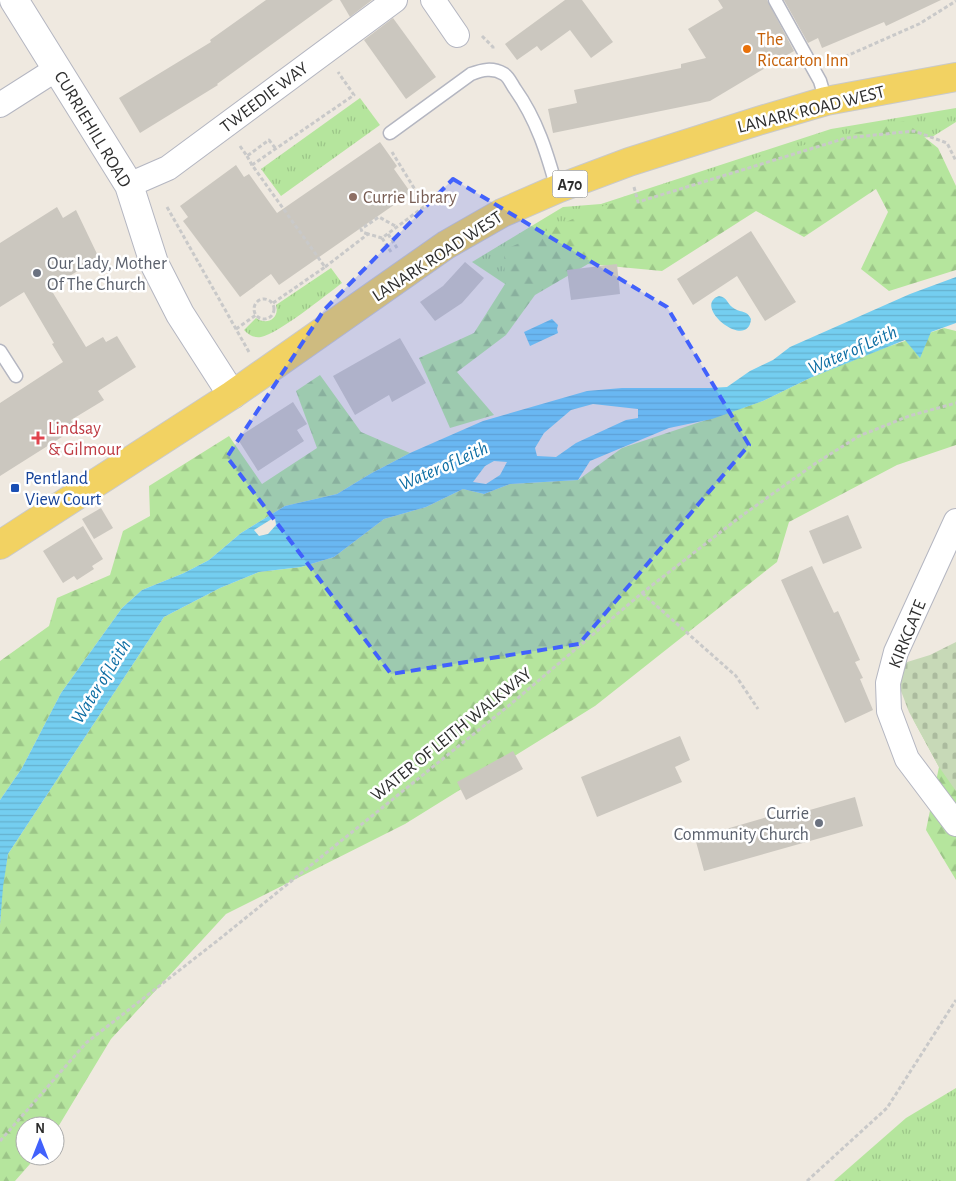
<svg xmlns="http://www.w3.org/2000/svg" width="956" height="1181" font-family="'Alegreya Sans',sans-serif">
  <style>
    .grass { fill: url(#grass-tufts) }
    .forest { fill: url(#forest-firs) }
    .cemetery { fill: url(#cemetery-stones) }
    .water { fill: url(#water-rules); fill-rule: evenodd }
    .building { fill: #cbc7bf }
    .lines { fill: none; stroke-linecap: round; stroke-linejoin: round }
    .service-casing { stroke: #b4b6c1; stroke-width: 15 }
    .minor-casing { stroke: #b4b6c1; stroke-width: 26 }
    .tertiary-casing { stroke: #b4b6c1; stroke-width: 30 }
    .primary-casing { stroke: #c9c9c9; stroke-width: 30 }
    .path { stroke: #c9c9c9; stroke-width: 3; stroke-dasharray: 4 2.5; stroke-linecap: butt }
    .service { stroke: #fff; stroke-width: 12 }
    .minor { stroke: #fff; stroke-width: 24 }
    .tertiary { stroke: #fff; stroke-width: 28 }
    .primary { stroke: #f2d262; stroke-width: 28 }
    .marked { fill: #4161fc; fill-opacity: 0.2; stroke: #4161fc; stroke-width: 4; stroke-dasharray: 10 6; stroke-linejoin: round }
    .food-dot { fill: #e8710a; stroke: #fff; stroke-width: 2 }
    .education-dot { fill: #8d6e63; stroke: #fff; stroke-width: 2 }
    .worship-dot { fill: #6b7280; stroke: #fff; stroke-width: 2 }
    .health-dot { fill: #e0444e; stroke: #fff; stroke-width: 2 }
    .transit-dot { fill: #1a4fb4; stroke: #fff; stroke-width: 2 }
    .labels { text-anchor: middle; stroke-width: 5; stroke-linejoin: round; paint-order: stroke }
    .shield { fill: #fff; stroke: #6d6d6d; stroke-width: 1 }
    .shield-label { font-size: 16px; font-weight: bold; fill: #2e2e2e }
    .food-label { font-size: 18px; fill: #c56008; stroke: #fff; text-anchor: start }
    .street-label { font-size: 18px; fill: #2e2e2e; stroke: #fff }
    .education-label { font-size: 18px; fill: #785e54; stroke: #fff; text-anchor: start }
    .worship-label { font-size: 18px; fill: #5b616d; stroke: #fff; text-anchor: start }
    .health-label { font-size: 18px; fill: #be3a42; stroke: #fff; text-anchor: start }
    .transit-label { font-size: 18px; fill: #164399; stroke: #fff; text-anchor: start }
    .water-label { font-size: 19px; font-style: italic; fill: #0c6da3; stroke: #fff }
  </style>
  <defs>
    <pattern id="grass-tufts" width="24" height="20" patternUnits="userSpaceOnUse" patternTransform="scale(1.25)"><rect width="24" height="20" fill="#b5e59d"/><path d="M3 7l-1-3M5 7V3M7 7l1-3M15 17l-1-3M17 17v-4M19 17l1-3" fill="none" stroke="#9cc588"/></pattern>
    <pattern id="forest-firs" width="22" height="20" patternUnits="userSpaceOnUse" patternTransform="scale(1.25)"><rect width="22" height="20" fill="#b5e59d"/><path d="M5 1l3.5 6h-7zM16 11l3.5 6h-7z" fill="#9cc588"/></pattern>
    <pattern id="cemetery-stones" width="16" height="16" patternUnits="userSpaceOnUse" patternTransform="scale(1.25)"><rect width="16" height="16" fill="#c7d9b7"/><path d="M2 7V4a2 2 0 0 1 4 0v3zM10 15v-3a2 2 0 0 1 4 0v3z" fill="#abbb9e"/></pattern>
    <pattern id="water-rules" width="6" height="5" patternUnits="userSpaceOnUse" patternTransform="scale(1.25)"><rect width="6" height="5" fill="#74cef0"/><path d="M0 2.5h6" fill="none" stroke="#65b1ce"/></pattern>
  </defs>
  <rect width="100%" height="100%" fill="#efe9e0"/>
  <g class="grass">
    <path d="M360,98L380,125L281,196L261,169Z"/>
    <path d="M956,108V122L932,137L847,142L505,284L472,262L563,207L601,204L831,129Z"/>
    <path d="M331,268L342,283C326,295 278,334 261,337C253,338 249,335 244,330L256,318C267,326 280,318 276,305Z"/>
    <path d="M956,1088V1181H834L906,1118Z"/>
  </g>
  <g class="forest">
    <path d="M904,121L938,148L956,186V270L889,291L861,269L888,212L876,189L804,237L756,211L662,271L588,264L535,295L506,335L457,372L494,415L450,428L419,358L474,333L505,284L504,250L597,208L775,152Z"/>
    <path d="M944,328L956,331V445L897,465L789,522L777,562L595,706L405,824L226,914L111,1039L55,1132V1126H25V1156H37L15,1181H0V925L2,887L8,854L164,617L220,588L259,572L301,567L334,557L384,519L426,507L463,489L484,494L510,484L578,480L622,448L763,401L810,378L884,348Z"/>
    <path d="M320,375L361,432L410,453L370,474L337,494L285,506L241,533L209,560L184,573L142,590L122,608L61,693L22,768L0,800V661L49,626L57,598L110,575L123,531L150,516L149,486L229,436L262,484L317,448L296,391Z"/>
    <path d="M933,711L956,725V880L926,830L939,767L913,719Z"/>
  </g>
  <path class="cemetery" d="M956,642V791L939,767L909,712L901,691L900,677L904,663L930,655Z"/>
  <g class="water">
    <path d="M956,277V323L931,332L920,358L905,340L810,378L763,401L712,419L669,428L590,461L578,480L510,484L484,494L463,489L426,507L384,519L334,557L301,567L259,572L220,588L164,617L8,854L3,887L0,925V800L22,768L61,693L122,608L142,590L184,573L209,560L241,533L285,506L337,494L370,474L410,453L483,421L587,391L622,388H709L727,387L750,371L773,360L790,347L910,294ZM593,404L638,409V418L626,420L576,443L556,457L537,456L535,448L544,433L571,410ZM494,461L507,462L500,475L486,484L473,482L485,466ZM275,517L276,525L268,534L259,536L254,530Z"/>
    <path d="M719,296C728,297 727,305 735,309C742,313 747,310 751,319C748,352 691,306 719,296Z"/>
    <path d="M552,319L558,325L557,329L558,333L530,346L524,332Z"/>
  </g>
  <g class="building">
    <path d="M266,0H333L217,84L218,85L140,133L119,98L211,42L210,40Z"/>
    <path d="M340,0H372L350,17Z"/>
    <path d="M565,0H582L613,42L591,58L570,30L541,51L537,46L517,60L505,44Z"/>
    <path d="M718,0H767L794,51L710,101L553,133L548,109L577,103L574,90L681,68V64L706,58L688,29L723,8Z"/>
    <path d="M784,0H941L886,26L884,22L822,48L818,38L808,43Z"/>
    <path d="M393,18L436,77L406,99L364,40Z"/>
    <path d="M380,142L397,166L394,169L411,193L279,285L271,274L240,297L183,221L188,217L180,206L236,165L244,177L249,174L277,213Z"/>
    <path d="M57,207L63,218L76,210L99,258L50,288L86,347L103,337L106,342L117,336L136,367L98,391L104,400L71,420L76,428L0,476V403L63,362L52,344L54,343L24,292L0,307V243Z"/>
    <path d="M751,231L796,302L765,321L737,276L693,305L677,279Z"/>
    <path d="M465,262L484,278L462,303L435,321L420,302L443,286Z"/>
    <path d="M617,264L620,294L571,300L567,270Z"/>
    <path d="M400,338L426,383L392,402L389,395L355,415L333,376Z"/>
    <path d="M293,402L307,424L297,430L304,441L258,471L237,438Z"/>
    <path d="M101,508L113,528L94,539L82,519Z"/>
    <path d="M848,515L862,548L823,564L809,531Z"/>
    <path d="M83,526L103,559L92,566L94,569L77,580L74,576L63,583L43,551Z"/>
    <path d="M812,566L834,613L838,611L860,660L855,662L863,678L860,679L873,710L845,723L781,580Z"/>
    <path d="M680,736L690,760L675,767L682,782L597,817L581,777Z"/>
    <path d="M513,751L523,769L466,800L457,782Z"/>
    <path d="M855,797L863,826L704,871L695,838L774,815L775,820Z"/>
  </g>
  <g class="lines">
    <g class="service-casing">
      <g id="service">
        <path d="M775,0L820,81L826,101"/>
        <path d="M390,133L471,74C482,70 492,67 504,74C509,77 512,85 515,89C537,120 547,153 557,189"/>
        <path d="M0,351L16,376"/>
      </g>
    </g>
    <g class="minor-casing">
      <g id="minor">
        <path d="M433,0L457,35"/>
        <path d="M0,105L58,68"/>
        <path d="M129,185L168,168L395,0"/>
        <path d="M956,521L896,652L888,683L889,711L907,759L956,824"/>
      </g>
    </g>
    <g class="tertiary-casing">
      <path id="tertiary" d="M14,0L129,185L154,263L180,314L232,395"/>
    </g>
    <g class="primary-casing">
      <path id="primary" d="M0,545L232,395L446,245L502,213L557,189L629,162L758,121L826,101L956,77"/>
    </g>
    <g class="path">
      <path d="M482,36L493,47V50"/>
      <path d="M833,62L919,24L956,1"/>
      <path d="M240,146L247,156L269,140L276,149"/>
      <path d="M247,156L252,165"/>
      <path d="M634,187L638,202L846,138L914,131L947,143L956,161"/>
      <path d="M167,207L249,352"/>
      <path d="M368,234L362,232L361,229L379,217L397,227"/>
      <path d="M388,234L397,248"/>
      <path d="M382,238L391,252"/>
      <path d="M325,267L368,234L382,238L425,206L392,152"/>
      <circle cx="264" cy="309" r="10"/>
      <path d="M273,303L325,267L252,165L354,95L338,72"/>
      <path d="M236,329L256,315"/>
      <path d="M642,593L736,676L758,709"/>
      <path d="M0,1141L86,1043L217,941L512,703L642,593L740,517L816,463L859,436L909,416L956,403"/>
      <path d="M807,1181L887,1108L956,1000"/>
    </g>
    <use href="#service" class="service"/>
    <use href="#minor" class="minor"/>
    <use href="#tertiary" class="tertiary"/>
    <use href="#primary" class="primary"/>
  </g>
  <path class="marked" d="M453,179L667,307L749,445L579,644L391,674L227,457L324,310Z"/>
  <circle class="food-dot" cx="747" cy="49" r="5"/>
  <circle class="education-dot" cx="353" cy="197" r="5"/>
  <g class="worship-dot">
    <circle cx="37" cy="273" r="5"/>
    <circle cx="819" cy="823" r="5"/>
  </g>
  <path class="health-dot" d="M35.5 430.5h5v5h5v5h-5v5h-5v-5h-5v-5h5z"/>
  <rect class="transit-dot" x="10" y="483" width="10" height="10" rx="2.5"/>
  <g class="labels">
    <rect class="shield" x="552.5" y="170.5" width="35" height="27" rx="4"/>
    <g class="shield-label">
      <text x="570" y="190">A70</text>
    </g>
    <g class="food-label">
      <text x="757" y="45">The<tspan x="757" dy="21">Riccarton Inn</tspan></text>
    </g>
    <g class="street-label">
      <text transform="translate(264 97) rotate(-37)" y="6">TWEEDIE WAY</text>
      <text transform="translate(811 109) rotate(-14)" y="6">LANARK ROAD WEST</text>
      <text transform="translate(93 129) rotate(59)" y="6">CURRIEHILL ROAD</text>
      <text transform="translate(437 256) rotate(-33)" y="6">LANARK ROAD WEST</text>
      <text transform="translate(907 634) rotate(-68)" y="6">KIRKGATE</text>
      <text transform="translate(451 734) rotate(-39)" y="6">WATER OF LEITH WALKWAY</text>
    </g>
    <g class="education-label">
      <text x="363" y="203">Currie Library</text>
    </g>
    <g class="worship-label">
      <text x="47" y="269">Our Lady, Mother<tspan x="47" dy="21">Of The Church</tspan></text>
      <text x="809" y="819" text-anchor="end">Currie<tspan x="809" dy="21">Community Church</tspan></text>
    </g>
    <g class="health-label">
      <text x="48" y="434">Lindsay<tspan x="48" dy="21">&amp; Gilmour</tspan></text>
    </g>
    <g class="transit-label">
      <text x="25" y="484">Pentland<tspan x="25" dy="21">View Court</tspan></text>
    </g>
    <g class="water-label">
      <text transform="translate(852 349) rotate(-24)" y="7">Water of Leith</text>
      <text transform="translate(443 465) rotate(-24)" y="7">Water of Leith</text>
      <text transform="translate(100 681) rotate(-58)" y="7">Water of Leith</text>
    </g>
  </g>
  <g transform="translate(40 1141)"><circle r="24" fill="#ffffff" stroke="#ababab"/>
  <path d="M0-4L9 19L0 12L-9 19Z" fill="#4161fc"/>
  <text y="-8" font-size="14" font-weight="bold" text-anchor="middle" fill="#2e2e2e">N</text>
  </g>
</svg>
